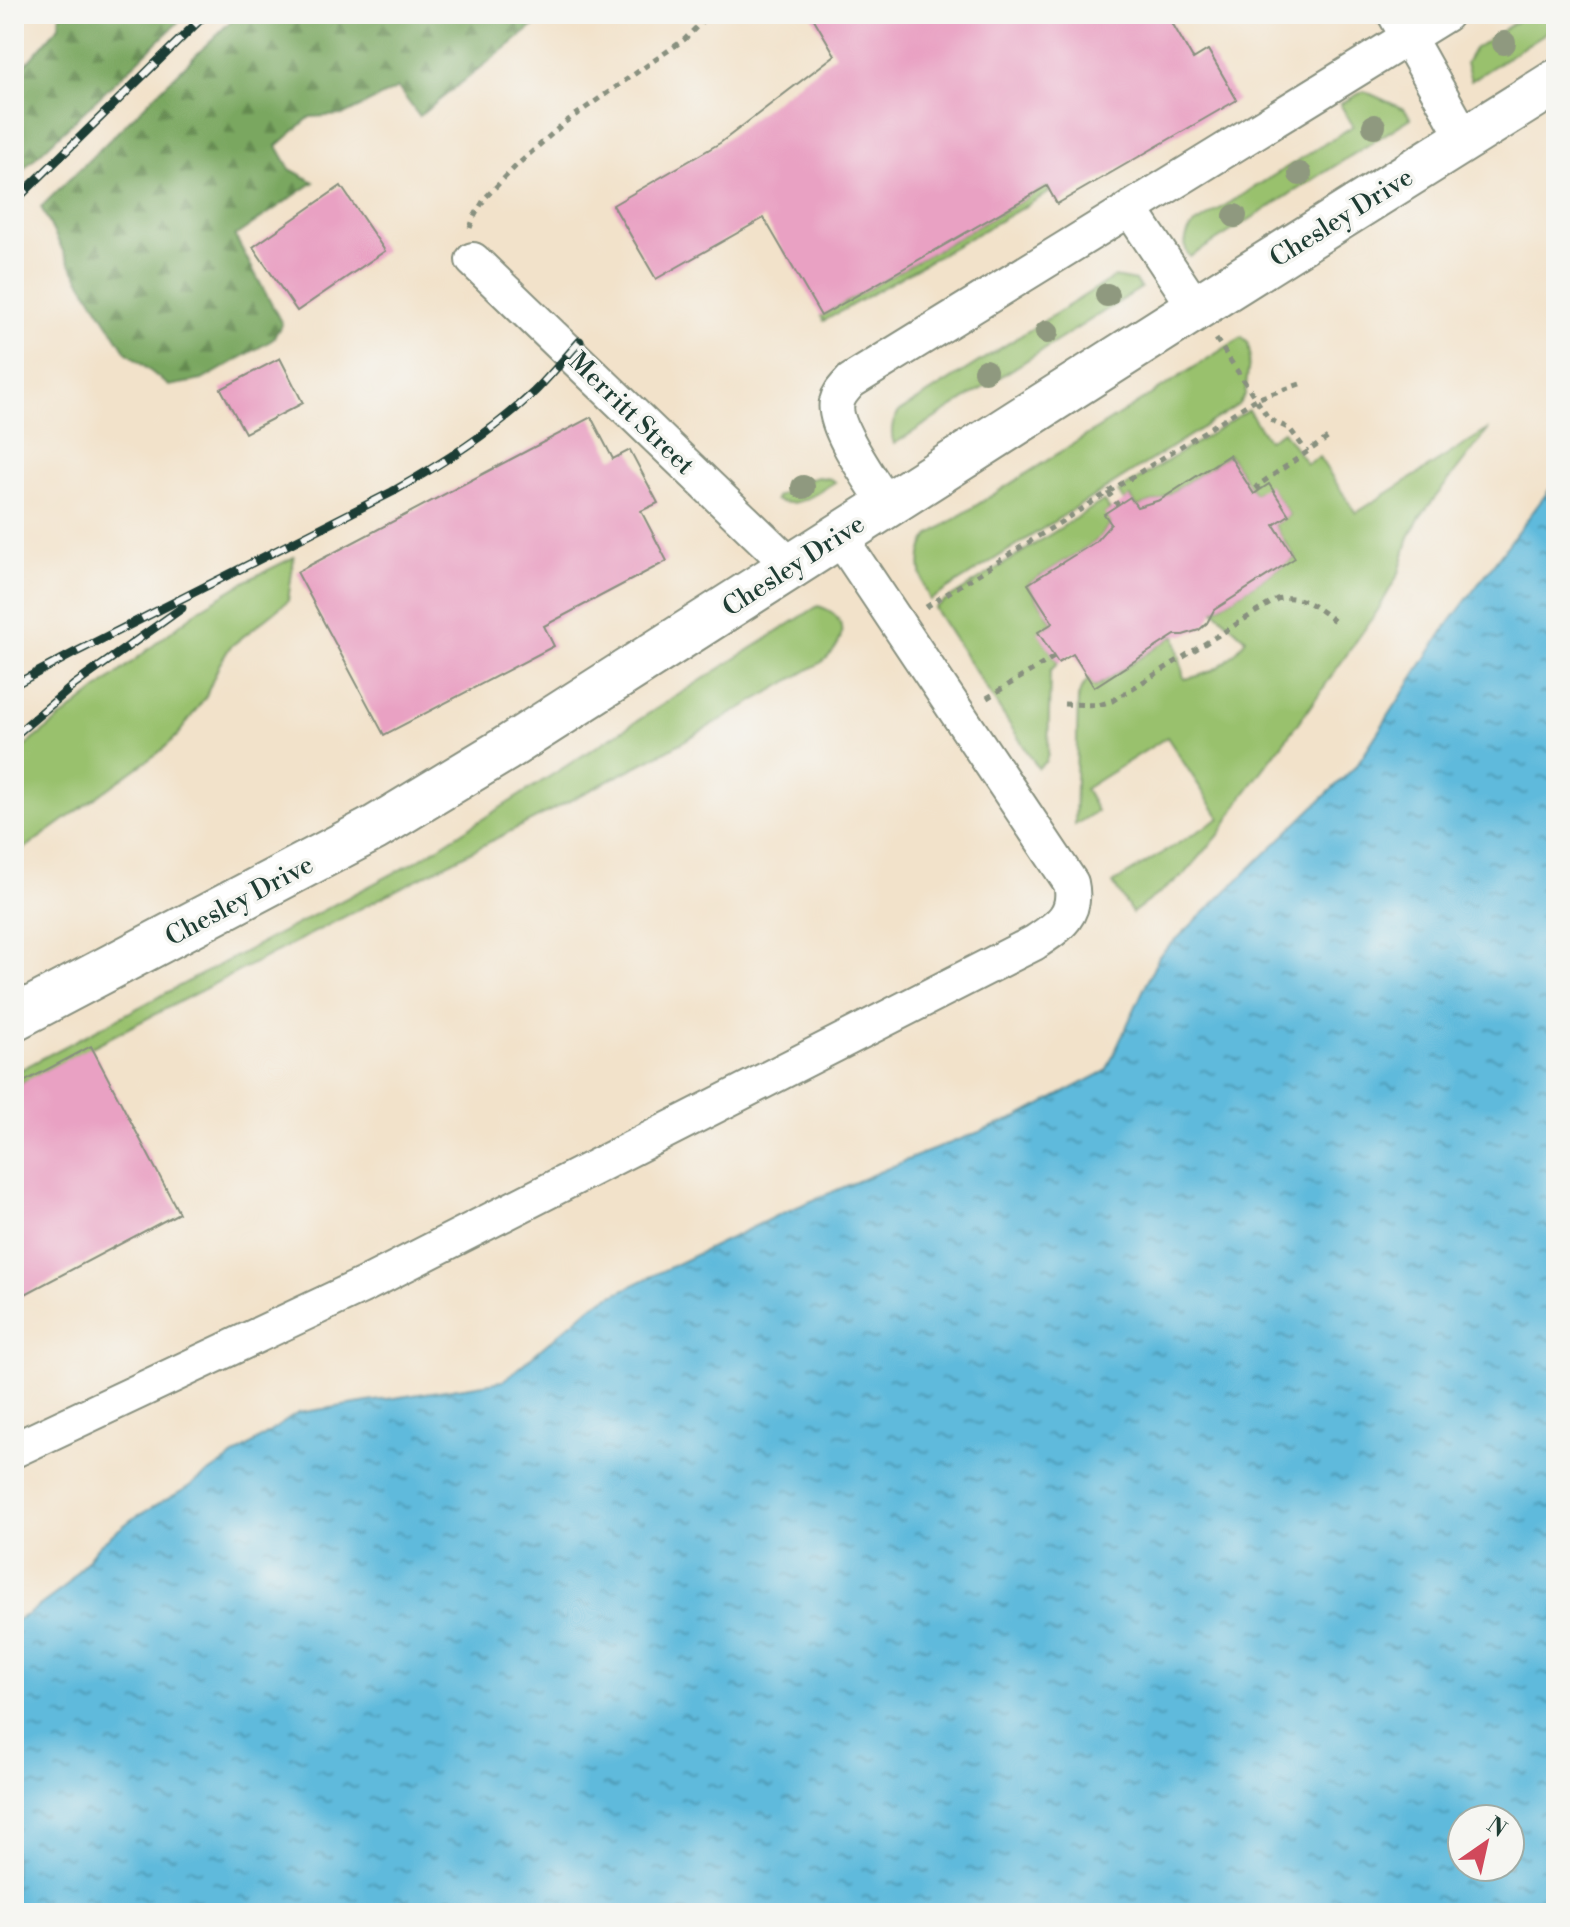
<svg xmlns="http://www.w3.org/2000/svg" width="1570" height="1927" font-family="'Libre Bodoni',serif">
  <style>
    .grass { fill: #99c16d; stroke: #5c7f50; stroke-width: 2 }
    .forest { fill: url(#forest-firs); stroke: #4c724a; stroke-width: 2 }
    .water { fill: url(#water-ripples); stroke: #3e7c88; stroke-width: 2; fill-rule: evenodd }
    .building { fill: #e9a1c3 }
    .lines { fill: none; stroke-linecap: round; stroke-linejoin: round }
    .minor-casing { stroke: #88907f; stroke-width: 38 }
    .major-casing { stroke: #88907f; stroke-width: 48 }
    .path { stroke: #88907f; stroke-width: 5; stroke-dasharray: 6 6; stroke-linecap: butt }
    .minor { stroke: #fff; stroke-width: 34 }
    .major { stroke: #fff; stroke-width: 44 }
    .rail-casing { stroke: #1f3d34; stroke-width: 9 }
    .rail { stroke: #f6f6f2; stroke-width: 6; stroke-dasharray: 18; stroke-linecap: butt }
    .tree { fill: #8f997f }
    .labels { text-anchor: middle; stroke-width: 7; stroke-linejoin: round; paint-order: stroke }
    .street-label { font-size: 26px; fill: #1f3d34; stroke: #f6f6f2 }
  </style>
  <defs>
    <pattern id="forest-firs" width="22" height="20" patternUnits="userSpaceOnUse" patternTransform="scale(2)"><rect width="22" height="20" fill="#7aa760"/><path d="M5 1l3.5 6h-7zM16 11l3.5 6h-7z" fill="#638950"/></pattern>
    <pattern id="water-ripples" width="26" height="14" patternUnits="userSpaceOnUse" patternTransform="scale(2)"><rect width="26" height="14" fill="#5ebadc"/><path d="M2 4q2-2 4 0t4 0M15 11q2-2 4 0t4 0" fill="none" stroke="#4d98b3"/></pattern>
  </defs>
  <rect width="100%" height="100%" fill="#f6f6f2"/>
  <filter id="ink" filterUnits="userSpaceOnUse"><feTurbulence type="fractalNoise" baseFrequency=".0125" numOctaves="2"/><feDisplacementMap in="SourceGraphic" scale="16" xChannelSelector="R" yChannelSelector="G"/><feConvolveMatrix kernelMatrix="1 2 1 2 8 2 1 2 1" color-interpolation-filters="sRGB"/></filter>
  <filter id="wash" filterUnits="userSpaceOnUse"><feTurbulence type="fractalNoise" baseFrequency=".006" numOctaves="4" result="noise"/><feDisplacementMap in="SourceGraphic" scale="32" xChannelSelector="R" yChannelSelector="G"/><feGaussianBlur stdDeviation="1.8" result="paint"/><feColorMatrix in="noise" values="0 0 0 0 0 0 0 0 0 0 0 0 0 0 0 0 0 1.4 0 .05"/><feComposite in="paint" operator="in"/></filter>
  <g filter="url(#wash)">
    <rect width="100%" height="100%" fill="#f2e2ca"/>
    <g class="grass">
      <path d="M1528,14H1556V26L1471,81L1466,63L1474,49Z"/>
      <path d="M1364,91L1404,109L1411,118L1190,257C1182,247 1185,234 1194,225L1353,126L1340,104Z"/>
      <path d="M1047,186L1050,192L824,321L821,316Z"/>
      <path d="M1114,277L1135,281L1141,288L894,444C890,432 892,421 899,412Z"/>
      <path d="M1242,337L1248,343L1250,354L1245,395L1238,405L930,600C920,580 914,552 931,534Z"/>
      <path d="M1248,410L1268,440L1283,431L1307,464L1319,457L1356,513L1489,429L1420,517L1409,537L1399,573L1378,610L1307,711L1243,796L1219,835L1185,874L1132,913L1113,883L1220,818L1167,737L1085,789L1097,811L1075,825L1078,698L1081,689L1089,678L1095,687L1175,635L1184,679C1212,675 1230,662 1246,639L1214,610L1295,558L1274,525L1289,515L1269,485L1254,494L1229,455L1160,500L1137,507L1131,497L1124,501L1118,492Z"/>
      <path d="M818,477L830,479L835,482C816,493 797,510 775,500L776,497L803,481Z"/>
      <path d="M1103,501L1110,510L1105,514L1111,524L1095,542L1028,584L1053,623L1039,632L1058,663L1050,671L1048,754L1046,761L1038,768L934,608Z"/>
      <path d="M294,557L288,601L230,647L219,665L206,696L177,736L162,750L14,856V755L201,608L248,580Z"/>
      <path d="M818,606C851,616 846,644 822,662L668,750L14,1087V1073L415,862Z"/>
    </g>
    <g class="forest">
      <path d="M60,14H187L14,178V78L59,26Z"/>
      <path d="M238,14H570L548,15L419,116L398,88L344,115L310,117L277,146L290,169L314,182L235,236L282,324L272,340L202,380L169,386L126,352L68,261L41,207Z"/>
    </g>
    <path class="water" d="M1556,481V1913H14V1621L27,1615L65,1587L99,1545L132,1519L185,1489L298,1413L503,1381L594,1304L776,1216L912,1158L1018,1117L1106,1071L1159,956L1356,766L1446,627ZM1462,1819H1510V1867H1462Z"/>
    <g id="blocks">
      <g class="building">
        <path d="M811,14H1167L1193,59L1208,50L1237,100L1057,204L1047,186L821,316L764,218L656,279L613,205L720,143L835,55Z"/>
        <path d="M341,186L385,251L297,311L253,247Z"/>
        <path d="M280,358L303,403L245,433L221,389Z"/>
        <path d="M591,417L613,459L630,450L658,503L641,511L667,561L544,626L554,646L384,735L297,572Z"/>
        <path d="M1229,455L1254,494L1269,484L1289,515L1274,525L1295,558L1214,610L1207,623L1199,630L1183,635H1175L1094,687L1073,654L1058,663L1038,632L1053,623L1028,584L1095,542L1111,524L1104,514L1110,510L1130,497L1137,507L1160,500Z"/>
        <path d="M91,1046L179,1213L14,1300V1087Z"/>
      </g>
    </g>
  </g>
  <g filter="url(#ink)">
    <use href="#blocks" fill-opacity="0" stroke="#88907f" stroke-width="2"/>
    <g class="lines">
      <g class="minor-casing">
        <g id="minor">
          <path d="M1395,14L1465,139"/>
          <path d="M1130,209L1196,308"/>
          <path d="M473,260L791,566"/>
          <path d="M887,505C874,484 831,425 837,402C839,393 845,388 851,381L1446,14"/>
          <path d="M14,1450L364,1285L1034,943C1058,927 1078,915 1071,883L839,536"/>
        </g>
      </g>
      <g class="major-casing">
        <path id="major" d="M14,1018L375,828L504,750L1196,308L1556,82"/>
      </g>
      <g class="path">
        <path d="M470,228L474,217L485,198L515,167L564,123L685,39L709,14"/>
        <path d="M1300,384L1256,399L1269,419L1290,429L1307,452"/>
        <path d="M1260,490L1257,486L1332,435"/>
        <path d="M1108,492L1118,505"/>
        <path d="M926,607L1256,399L1216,339"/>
        <path d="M987,698L1054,657"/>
        <path d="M1064,704L1099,705L1112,701L1277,599C1301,593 1319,609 1337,623"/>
      </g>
      <use href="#minor" class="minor"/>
      <use href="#major" class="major"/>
      <g class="rail-casing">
        <g id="rail">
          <path d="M14,202L206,14"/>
          <path d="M14,685L74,653L392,492C443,463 492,432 534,392C550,376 565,358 580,341"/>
          <path d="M14,736L74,685L182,608"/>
        </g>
      </g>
      <use href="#rail" class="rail"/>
    </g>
    <g class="tree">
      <circle cx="1504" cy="43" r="12"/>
      <circle cx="1374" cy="126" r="12"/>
      <circle cx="1300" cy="174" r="12"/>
      <circle cx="1235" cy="216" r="12"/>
      <circle cx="1107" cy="295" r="12"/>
      <circle cx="1047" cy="332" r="12"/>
      <circle cx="985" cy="371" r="12"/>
      <circle cx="803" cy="487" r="12"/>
    </g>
  </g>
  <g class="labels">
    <g class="street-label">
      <text transform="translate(1341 217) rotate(-32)" y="9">Chesley Drive</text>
      <text transform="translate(632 413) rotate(44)" y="9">Merritt Street</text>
      <text transform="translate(793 565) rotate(-33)" y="9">Chesley Drive</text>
      <text transform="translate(239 900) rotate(-28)" y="9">Chesley Drive</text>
    </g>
  </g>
  <rect width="1570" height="1927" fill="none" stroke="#f6f6f2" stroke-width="48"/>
  <g transform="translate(1486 1843) rotate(34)"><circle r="38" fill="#f6f6f2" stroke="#a0aca6" stroke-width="2"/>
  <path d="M0-6L14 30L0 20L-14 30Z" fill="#d1495b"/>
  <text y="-12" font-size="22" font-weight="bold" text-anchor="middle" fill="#1f3d34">N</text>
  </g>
</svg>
